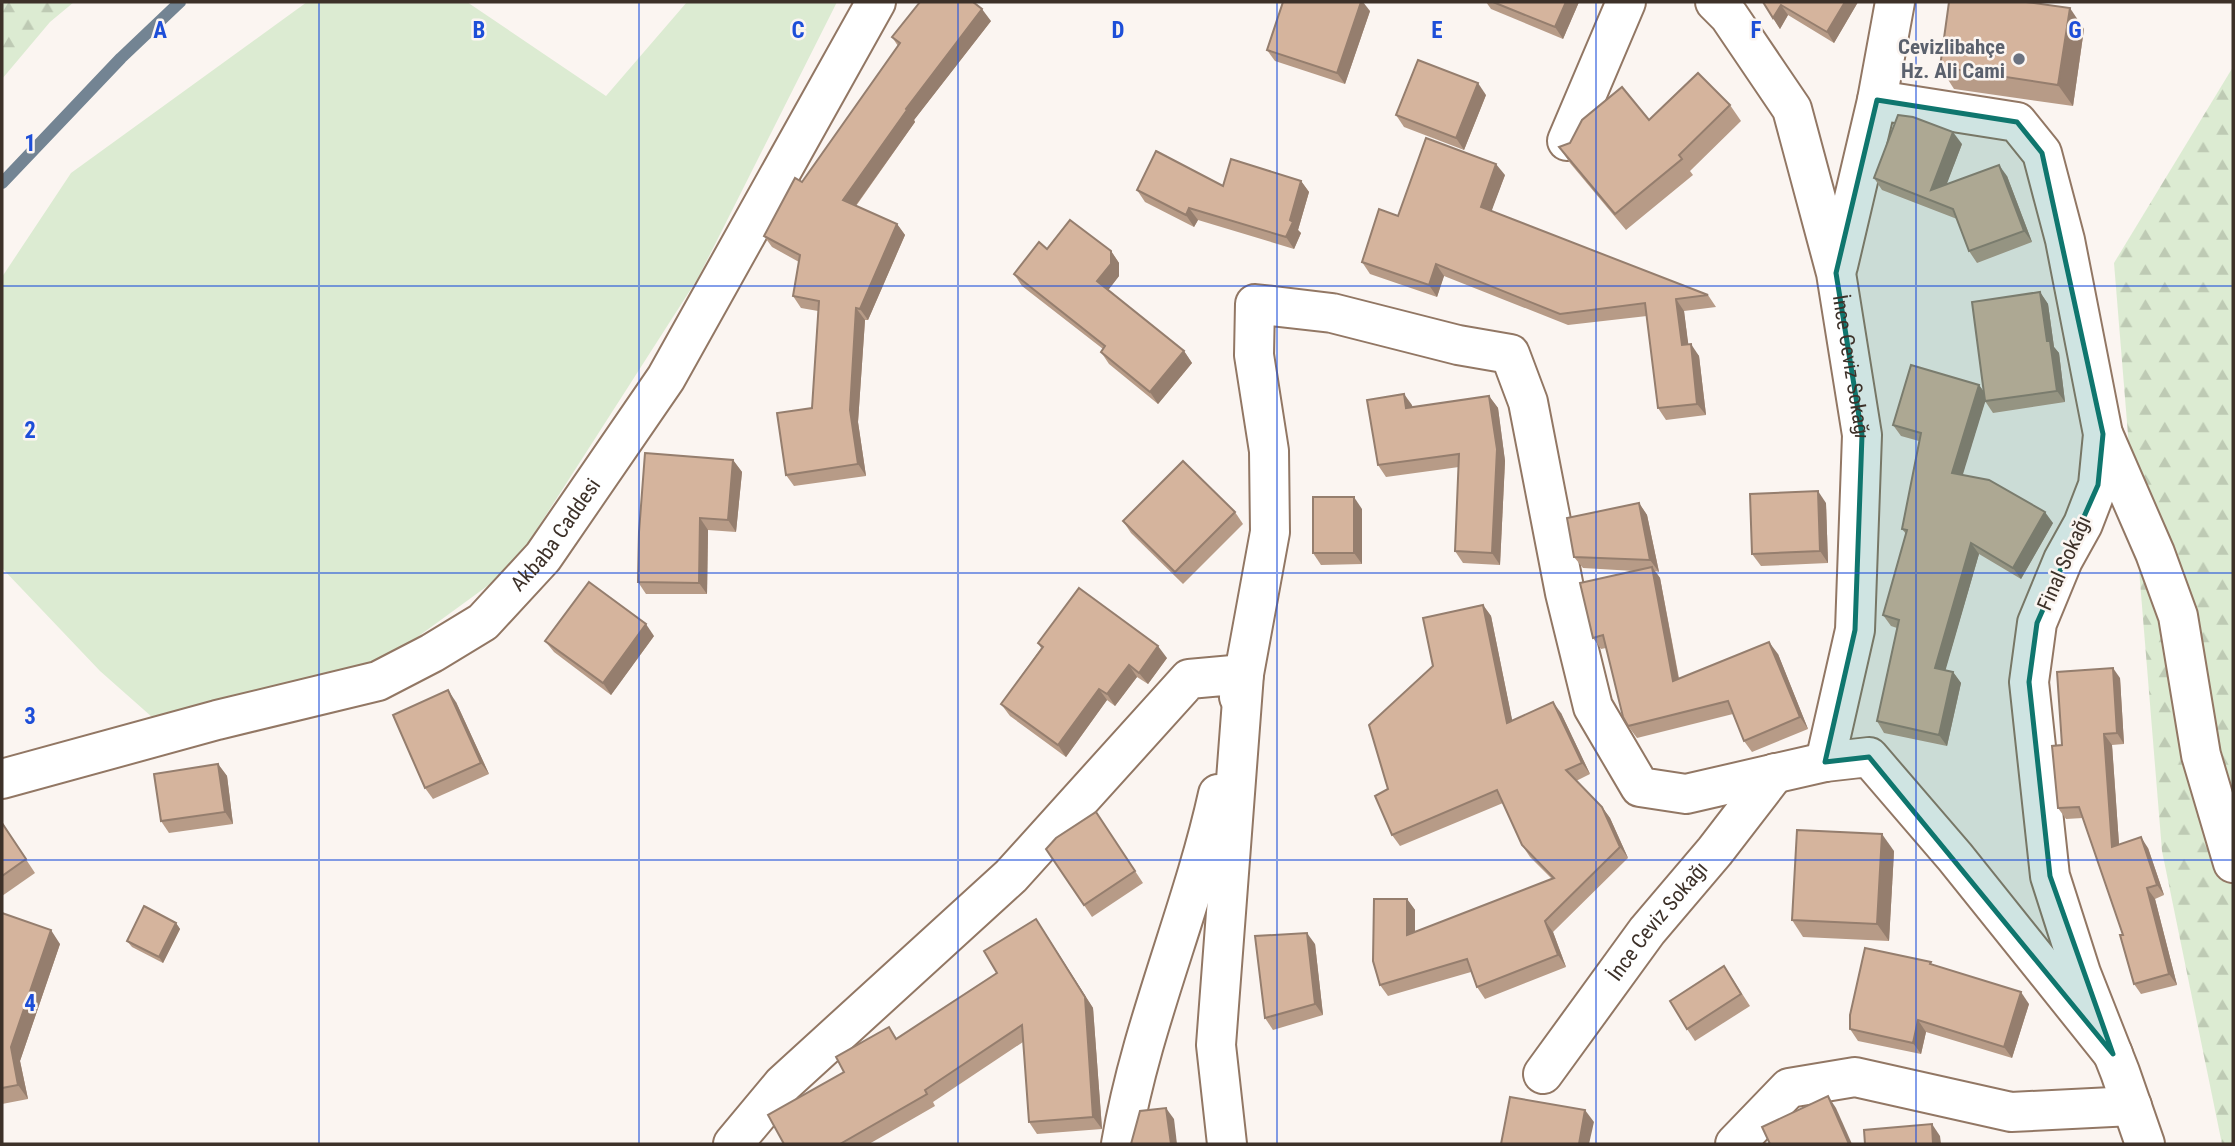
<svg xmlns="http://www.w3.org/2000/svg" width="2235" height="1146" font-family="'Roboto Condensed',sans-serif">
  <style>
    .grass { fill: #dcebd2 }
    .forest { fill: url(#forest-firs) }
    .lines { fill: none; stroke-linecap: round; stroke-linejoin: round }
    .stream { stroke: #738493; stroke-width: 12 }
    .minor-casing { stroke: #927764; stroke-width: 42 }
    .primary-casing { stroke: #927764; stroke-width: 42 }
    .minor { stroke: #fff; stroke-width: 38 }
    .primary { stroke: #fff; stroke-width: 38 }
    .wall { fill: #b79b87 }
    .shaded-wall { fill: #957e6e }
    .building { fill: #d5b49d; stroke: #957e6e; stroke-width: 2 }
    .marked { fill: #0f766e; fill-opacity: 0.2; stroke: #0f766e; stroke-width: 5; stroke-linejoin: round }
    .grid { fill: none; stroke: #1d4ed8; stroke-width: 2; stroke-opacity: 0.55 }
    .worship-dot { fill: #6b7280; stroke: #fbf5f1; stroke-width: 2.5 }
    .labels { text-anchor: middle; stroke-width: 5; stroke-linejoin: round; paint-order: stroke }
    .worship-label { font-size: 21px; font-weight: bold; fill: #5b616d; stroke: #fbf5f1; text-anchor: end }
    .street-label { font-size: 21px; fill: #3d3129; stroke: #fbf5f1 }
    .grid-label { font-size: 23px; text-anchor: middle; font-weight: bold; fill: #1d4ed8; stroke: #fbf5f1; stroke-width: 5; stroke-linejoin: round; paint-order: stroke }
  </style>
  <defs>
    <pattern id="forest-firs" width="22" height="20" patternUnits="userSpaceOnUse" patternTransform="scale(1.75)"><rect width="22" height="20" fill="#dcebd2"/><path d="M5 1l3.5 6h-7zM16 11l3.5 6h-7z" fill="#becab4"/></pattern>
  </defs>
  <rect width="100%" height="100%" fill="#fbf5f1"/>
  <path class="grass" d="M307,2H467L606,96L687,2H837L698,278L512,568L390,657L152,717L100,671L2,568V277L71,173Z"/>
  <g class="forest">
    <path d="M2,2H74L50,22L2,79Z"/>
    <path d="M2233,67V1144H2222L2162,851L2114,263Z"/>
  </g>
  <g class="lines">
    <path class="stream" d="M2,183L121,58L180,2"/>
    <g class="minor-casing">
      <g id="minor">
        <path id="s1" d="M1715,2L1729,16L1792,109L1836,273L1862,435L1855,630L1825,762"/>
        <path d="M1877,100L2017,122L2042,153L2065,240L2103,434L2098,485L2083,524L2063,560L2037,623L2029,682L2050,876L2081,973L2120,1072L2145,1144"/>
        <path d="M1567,141L1626,2"/>
        <path d="M1838,266L1877,100L1895,2"/>
        <path d="M2104,436L2155,553L2178,616L2201,755L2233,863"/>
        <path id="s2" d="M1543,1074L1647,931L1715,851L1775,773"/>
        <path d="M733,1144L783,1084L1011,876L1189,679L1244,674L1239,697"/>
        <path d="M1121,1144C1141,1025 1192,912 1218,794"/>
        <path d="M1227,1144L1216,1045L1244,674L1270,532L1269,451L1254,355L1255,304L1332,313L1458,345L1510,354L1528,402L1565,593L1593,707L1640,787L1686,794L1825,762L1869,757L1955,857L2113,1054"/>
        <path d="M1735,1144L1789,1088L1855,1077L2011,1112L2132,1106"/>
      </g>
    </g>
    <g class="primary-casing">
      <g id="primary">
        <path id="s3" d="M2,779L217,720L378,681L432,653L483,622L543,557L666,378L876,2"/>
      </g>
    </g>
    <use href="#minor" class="minor"/>
    <use href="#primary" class="primary"/>
  </g>
  <g class="wall">
    <path d="M1486,2H1579L1563,39L1491,9Z"/>
    <path d="M1763,2H1858L1834,43L1788,15L1780,29Z"/>
    <path d="M1370,11L1345,84L1275,61L1267,50Z"/>
    <path d="M991,21L914,120L915,122L856,206L897,224L905,235L868,320H865L858,422L866,476L794,486L786,475L812,408L818,311L801,308L793,296L799,262L772,247L764,236L898,46L892,37Z"/>
    <path d="M2084,29L2073,106L1954,89L1940,67Z"/>
    <path d="M1486,95L1464,150L1404,127L1396,115Z"/>
    <path d="M1730,105L1741,121L1690,171L1693,175L1626,230L1570,163L1559,147L1649,120Z"/>
    <path d="M1962,144L1946,185L2007,176L2032,242L1977,263L1969,251L1957,219L1882,190L1874,178Z"/>
    <path d="M1505,175L1491,211L1708,295L1716,307L1684,311L1688,344L1699,356L1706,415L1666,420L1658,408L1647,316L1568,325L1444,276L1437,297L1370,274L1362,262L1398,216Z"/>
    <path d="M1301,181L1309,192L1298,230L1301,233L1294,249L1198,220L1194,227L1145,202L1137,190Z"/>
    <path d="M1047,249L1111,251L1119,263V276L1108,290L1184,351L1192,363L1158,404L1109,364L1101,352L1103,349L1022,286L1014,274Z"/>
    <path d="M2040,292L2048,304L2054,347L2059,353L2065,402L1993,413L1985,401L1962,475L2053,523L2021,579L1979,554L1945,670L1953,672L1961,683L1947,746L1884,733L1877,721L1897,628L1891,626L1883,615L1906,534L1902,529L1919,441L1901,436L1893,425L1979,385L1984,392Z"/>
    <path d="M1404,394L1412,407L1489,396L1498,408L1505,461L1500,565L1463,563L1455,551L1459,467L1386,477L1378,465Z"/>
    <path d="M733,460L742,472L736,532L708,530L707,594H646L638,582Z"/>
    <path d="M1639,503L1647,515L1659,572L1655,571L1660,578L1679,678L1778,654L1808,729L1752,752L1744,741L1733,714L1637,738L1628,726L1606,648L1601,649L1593,638L1634,571L1583,568L1574,557Z"/>
    <path d="M1826,503L1828,563L1761,566L1752,554Z"/>
    <path d="M1362,509V564L1321,565L1313,553Z"/>
    <path d="M1235,512L1243,524L1183,584L1131,533L1123,521Z"/>
    <path d="M1483,605L1491,616L1512,720L1561,713L1590,774L1576,781L1602,807L1610,818L1628,858L1553,932L1566,967L1485,999L1477,987L1471,972L1388,996L1380,985L1407,899L1415,910V932L1552,879L1530,857L1522,845L1503,803L1400,846L1392,835L1388,789L1433,666Z"/>
    <path d="M654,636L611,695L554,652L545,641Z"/>
    <path d="M1038,643L1167,658L1148,684L1137,677L1115,706L1107,700L1066,757L1010,716L1001,704L1041,648Z"/>
    <path d="M2120,678L2124,744L2112,745L2119,845L2148,848L2164,895L2155,899L2177,985L2141,994L2134,984L2123,935L2083,818L2066,819L2058,808Z"/>
    <path d="M456,702L489,774L433,799L425,788Z"/>
    <path d="M218,764L227,776L233,824L169,833L161,821Z"/>
    <path d="M1096,812L1143,883L1092,917L1046,849Z"/>
    <path d="M2,823L35,873L2,896Z"/>
    <path d="M1894,851L1889,941L1803,937L1792,920Z"/>
    <path d="M2,913L60,944L20,1061L28,1099L2,1104Z"/>
    <path d="M176,923L180,929L163,963L132,947L127,941Z"/>
    <path d="M1044,931L1093,1008L1102,1129L1037,1134L1029,1122L1023,1042L933,1102L935,1106L869,1144H784L844,1072L889,1027L897,1039L997,973Z"/>
    <path d="M1315,944L1323,1015L1273,1030L1265,1018Z"/>
    <path d="M1933,965L2029,1004L2012,1058L1926,1032L1921,1054L1858,1041L1850,1029Z"/>
    <path d="M1732,978L1750,1006L1695,1041L1687,1029Z"/>
  </g>
  <g class="shaded-wall">
    <path d="M1361,2H1363L1370,11L1345,84L1337,73Z"/>
    <path d="M1566,2H1579L1563,39L1555,27Z"/>
    <path d="M1845,2H1858L1834,43L1827,32Z"/>
    <path d="M1781,5L1788,15L1780,29L1773,18Z"/>
    <path d="M2070,8L2084,29L2073,106L2058,85Z"/>
    <path d="M982,9L991,21L914,120L915,122L851,212L843,200L906,109Z"/>
    <path d="M1478,83L1486,95L1464,150L1456,138Z"/>
    <path d="M1953,132L1962,144L1940,202L1931,190Z"/>
    <path d="M1496,164L1505,175L1489,218L1481,207Z"/>
    <path d="M1999,165L2007,176L2032,242L2024,231Z"/>
    <path d="M1301,181L1309,192L1298,230L1301,233L1294,249L1286,237L1290,220Z"/>
    <path d="M1189,208L1198,220L1194,227L1186,215Z"/>
    <path d="M897,224L905,235L868,320L860,309Z"/>
    <path d="M1111,251L1119,263V276L1106,293L1097,281Z"/>
    <path d="M1436,264L1444,276L1437,297L1429,285Z"/>
    <path d="M2040,292L2048,304L2054,347L2059,353L2065,402L2057,391L2047,341Z"/>
    <path d="M1676,299L1684,311L1690,357L1682,345Z"/>
    <path d="M856,308L865,320L858,422L866,476L858,464L850,410Z"/>
    <path d="M1691,344L1699,356L1706,415L1697,404Z"/>
    <path d="M1184,351L1192,363L1158,404L1150,392Z"/>
    <path d="M1979,385L1987,396L1960,484L1952,473Z"/>
    <path d="M1404,394L1412,405L1415,420L1406,408Z"/>
    <path d="M1489,396L1498,408L1505,461L1500,565L1492,553Z"/>
    <path d="M733,460L742,472L736,532L728,520Z"/>
    <path d="M1818,491L1826,503L1828,563L1820,551Z"/>
    <path d="M1354,497L1362,509V564L1354,553Z"/>
    <path d="M1639,503L1647,515L1659,572L1650,560Z"/>
    <path d="M2045,512L2053,523L2021,579L2013,568Z"/>
    <path d="M700,518L708,530L707,594L699,583Z"/>
    <path d="M1971,543L1979,554L1943,679L1935,668Z"/>
    <path d="M1652,567L1660,578L1681,692L1673,681Z"/>
    <path d="M1483,605L1491,616L1515,734L1507,723Z"/>
    <path d="M646,624L654,636L611,695L603,683Z"/>
    <path d="M1769,642L1778,654L1808,729L1800,717Z"/>
    <path d="M1158,646L1167,658L1148,684L1139,673Z"/>
    <path d="M1129,665L1137,677L1115,706L1107,694Z"/>
    <path d="M2113,668L2120,678L2124,744L2117,733Z"/>
    <path d="M1953,672L1961,683L1947,746L1939,735Z"/>
    <path d="M1099,689L1107,700L1066,757L1058,745Z"/>
    <path d="M448,690L456,702L489,774L481,763Z"/>
    <path d="M1553,702L1561,713L1590,774L1582,763Z"/>
    <path d="M2104,734L2112,745L2120,858L2112,847Z"/>
    <path d="M218,764L227,776L233,824L225,812Z"/>
    <path d="M1602,807L1610,818L1628,858L1620,847Z"/>
    <path d="M1882,834L1894,851L1889,941L1877,924Z"/>
    <path d="M2141,837L2148,848L2164,895L2157,885Z"/>
    <path d="M2147,888L2155,899L2177,985L2169,974Z"/>
    <path d="M1407,899L1415,910V946L1407,935Z"/>
    <path d="M1036,919L1093,1008L1102,1129L1093,1117Z"/>
    <path d="M1545,921L1553,932L1566,967L1558,955Z"/>
    <path d="M176,923L180,929L163,963L159,957Z"/>
    <path d="M51,930L60,944L20,1061L28,1099L18,1085L11,1047Z"/>
    <path d="M1307,933L1315,944L1323,1015L1315,1004Z"/>
    <path d="M2021,992L2029,1004L2012,1058L2004,1047Z"/>
    <path d="M1918,1020L1926,1032L1921,1054L1913,1043Z"/>
    <path d="M1828,1096L1836,1108L1852,1144H1849Z"/>
    <path d="M1166,1108L1174,1119L1177,1144H1171Z"/>
    <path d="M1585,1110L1594,1122L1589,1144H1579Z"/>
    <path d="M1932,1124L1940,1136L1941,1144H1933Z"/>
  </g>
  <g class="building">
    <path d="M920,2H973L982,9L906,109L907,110L843,200L897,224L860,309L856,308L850,410L858,464L786,475L777,413L812,408L819,301L793,296L800,255L764,236L795,178L802,182L900,43L892,37Z"/>
    <path d="M1283,2H1361L1337,73L1267,50Z"/>
    <path d="M1493,2H1566L1555,27Z"/>
    <path d="M1763,2H1845L1827,32L1781,5L1773,18Z"/>
    <path d="M1949,2H2026L2070,8L2058,85L1940,67Z"/>
    <path d="M1418,60L1478,83L1456,138L1396,115Z"/>
    <path d="M1698,73L1730,105L1679,155L1682,159L1615,214L1559,147L1570,143L1582,120L1622,87L1649,120Z"/>
    <path d="M1898,115L1913,117L1953,132L1931,190L1999,165L2024,231L1969,251L1953,209L1874,178Z"/>
    <path d="M1426,138L1496,164L1481,207L1708,295L1676,299L1682,345L1691,344L1697,404L1658,408L1645,303L1560,314L1436,264L1429,285L1362,262L1379,209L1398,216Z"/>
    <path d="M1156,151L1223,186L1231,159L1301,181L1290,220L1293,222L1286,237L1189,208L1186,215L1137,190Z"/>
    <path d="M1070,220L1111,251V264L1097,281L1184,351L1150,392L1101,352L1105,346L1014,274L1039,242L1047,249Z"/>
    <path d="M2040,292L2047,341H2050L2057,391L1985,401L1972,302Z"/>
    <path d="M1911,365L1979,385L1952,473L1989,480L2045,512L2013,568L1971,543L1935,668L1953,672L1939,735L1877,721L1899,620L1883,615L1907,530L1902,529L1921,433L1893,425Z"/>
    <path d="M1404,394L1406,408L1489,396L1497,449L1492,553L1455,551L1459,454L1378,465L1367,400Z"/>
    <path d="M645,453L733,460L728,520L700,518L699,583L638,582L639,532Z"/>
    <path d="M1183,461L1235,512L1175,572L1123,521Z"/>
    <path d="M1818,491L1820,551L1752,554L1750,494Z"/>
    <rect x="1313" y="497" width="41" height="56"/>
    <path d="M1639,503L1650,560L1574,557L1567,518Z"/>
    <path d="M1652,567L1673,681L1769,642L1800,717L1744,741L1728,701L1628,726L1623,717L1603,635L1593,638L1580,583Z"/>
    <path d="M589,582L646,624L603,683L545,641Z"/>
    <path d="M1079,588L1158,646L1139,673L1129,665L1107,694L1099,689L1058,745L1001,704L1043,647L1038,643Z"/>
    <path d="M1483,605L1507,723L1553,702L1582,763L1566,770L1602,807L1620,847L1545,921L1558,955L1477,987L1467,959L1380,985L1373,961L1374,899H1407V935L1554,878L1522,845L1497,790L1392,835L1375,796L1388,789L1369,725L1433,666L1423,618Z"/>
    <path d="M2113,668L2117,733L2104,734L2112,847L2141,837L2157,885L2147,888L2169,974L2134,984L2120,935H2123L2079,807L2058,808L2052,746L2062,745L2057,672Z"/>
    <path d="M448,690L481,763L425,788L393,715Z"/>
    <path d="M218,764L225,812L161,821L154,774Z"/>
    <path d="M1096,812L1135,871L1084,905L1046,849L1056,838Z"/>
    <path d="M2,823L26,859L2,876Z"/>
    <path d="M1797,830L1882,834L1877,924L1792,920Z"/>
    <path d="M144,906L176,923L159,957L127,941Z"/>
    <path d="M2,913L51,930L11,1047L18,1085L2,1088Z"/>
    <path d="M1036,919L1085,997L1093,1117L1029,1122L1022,1025L925,1090L927,1094L840,1144H784L768,1115L844,1072L836,1057L889,1027L896,1039L997,973L984,951Z"/>
    <path d="M1307,933L1315,1004L1265,1018L1255,936Z"/>
    <path d="M1865,948L1931,962L1930,964L2021,992L2004,1047L1918,1020L1913,1043L1850,1029V1015Z"/>
    <path d="M1724,966L1741,994L1687,1029L1670,1001Z"/>
    <path d="M1828,1096L1849,1144H1770L1762,1127Z"/>
    <path d="M1510,1097L1585,1110L1579,1144H1501Z"/>
    <path d="M1166,1108L1171,1144H1131L1140,1111Z"/>
    <path d="M1932,1124L1933,1144H1865L1864,1130Z"/>
  </g>
  <path class="marked" d="M1877,100L2017,122L2042,153L2103,434L2098,485L2037,623L2029,682L2050,876L2113,1054L1869,757L1825,762L1855,630L1862,435L1836,273Z"/>
  <path class="grid" d="M319,2V1144M639,2V1144M958,2V1144M1277,2V1144M1596,2V1144M1916,2V1144M2,286H2233M2,573H2233M2,860H2233"/>
  <circle class="worship-dot" cx="2019" cy="59" r="7"/>
  <g class="labels">
    <g class="worship-label">
      <text x="2005" y="54">Cevizlibahçe<tspan x="2005" dy="24">Hz. Ali Cami</tspan></text>
    </g>
    <g class="street-label">
      <text dy="7" stroke="none"><textPath href="#s1" startOffset="397">İnce Ceviz Sokağı</textPath></text>
      <text dy="7" stroke="none"><textPath href="#s3" startOffset="623">Akbaba Caddesi</textPath></text>
      <text transform="translate(2064 563) rotate(-66)" y="7">Final Sokağı</text>
      <text dy="7" stroke="none"><textPath href="#s2" startOffset="191">İnce Ceviz Sokağı</textPath></text>
    </g>
  </g>
  <g class="grid-label">
    <text x="160" y="38">A</text>
    <text x="479" y="38">B</text>
    <text x="798" y="38">C</text>
    <text x="1118" y="38">D</text>
    <text x="1437" y="38">E</text>
    <text x="1756" y="38">F</text>
    <text x="2075" y="38">G</text>
    <text x="30" y="151">1</text>
    <text x="30" y="438">2</text>
    <text x="30" y="724">3</text>
    <text x="30" y="1011">4</text>
  </g>
  <rect width="2235" height="1146" fill="none" stroke="#3d3129" stroke-width="7"/>
</svg>
